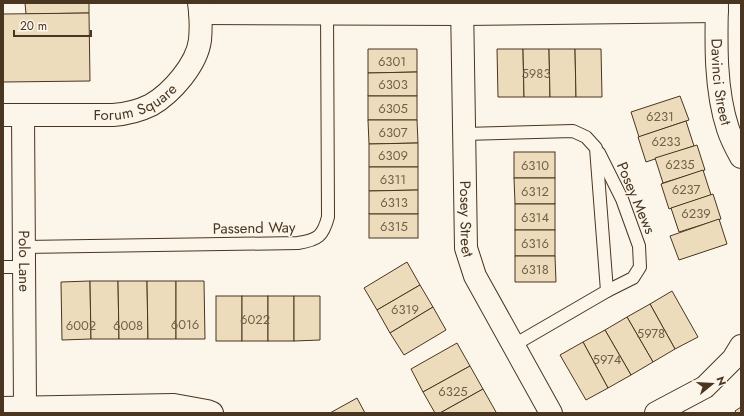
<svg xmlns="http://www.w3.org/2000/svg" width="744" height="416" font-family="Jost,sans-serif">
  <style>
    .building { fill: #ecdcbc; stroke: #4a3520 }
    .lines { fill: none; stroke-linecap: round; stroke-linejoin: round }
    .lane-casing { stroke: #4a3520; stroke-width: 14 }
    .street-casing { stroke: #4a3520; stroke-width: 24 }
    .secondary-casing { stroke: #4a3520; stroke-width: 24 }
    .lane { stroke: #fbf6e9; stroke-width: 12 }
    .street { stroke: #fbf6e9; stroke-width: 22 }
    .secondary { stroke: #fbf6e9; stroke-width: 22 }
    .labels { text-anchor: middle; stroke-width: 3; stroke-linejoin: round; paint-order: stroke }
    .number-label { font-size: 13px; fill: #725f47 }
    .street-label { font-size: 15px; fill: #4a3520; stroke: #fbf6e9 }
  </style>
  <rect width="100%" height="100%" fill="#fbf6e9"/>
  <g class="building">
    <path d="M25,3H89V13L26,14Z"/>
    <path d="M89,13L90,81L3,82V14Z"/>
    <path d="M368,49H417V72L368,73Z"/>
    <path d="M497,49H523L524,97H498Z"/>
    <path d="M523,49H549L550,97H524Z"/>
    <path d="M549,49H575L576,97H550Z"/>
    <path d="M575,49H601L602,97H576Z"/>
    <path d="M417,72V96H368V73Z"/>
    <rect x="368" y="96" width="49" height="24"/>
    <path d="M680,96L689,120L639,137L631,112Z"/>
    <path d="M368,120H417L418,143L369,144Z"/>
    <path d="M686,121L694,146L646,162L638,137Z"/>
    <path d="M418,143V167H369V144Z"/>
    <path d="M697,145L705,170L663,183L655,158Z"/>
    <rect x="514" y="152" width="41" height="26"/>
    <path d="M369,167H418V190L369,191Z"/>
    <path d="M703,170L711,195L669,209L661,184Z"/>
    <path d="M514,178H555V204H515Z"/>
    <path d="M418,190V214H369V191Z"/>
    <path d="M713,194L721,219L679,232L671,208Z"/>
    <rect x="515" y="204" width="40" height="26"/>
    <rect x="369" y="214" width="49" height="24"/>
    <path d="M719,219L727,244L679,260L670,236Z"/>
    <rect x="515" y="230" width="40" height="26"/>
    <path d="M515,256H555L556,282H515Z"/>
    <path d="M407,262L420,285L377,310L364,288Z"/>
    <path d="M90,281L91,339L62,340L61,282Z"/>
    <path d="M90,281H118L119,339H91Z"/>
    <path d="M118,281H147L148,339H119Z"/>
    <path d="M147,281H176V339H148Z"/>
    <path d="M176,281H204L205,339H176Z"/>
    <path d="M420,285L433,307L390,333L377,310Z"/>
    <path d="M672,291L698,337L675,349L650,304Z"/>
    <rect x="216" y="296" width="26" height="45"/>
    <rect x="242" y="296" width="26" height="45"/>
    <rect x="268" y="296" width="26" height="45"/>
    <path d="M294,296H320V340L294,341Z"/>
    <path d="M650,304L675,349L653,362L627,317Z"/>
    <path d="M433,307L446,330L404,355L390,333Z"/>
    <path d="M627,317L653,362L631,375L605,330Z"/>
    <path d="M605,330L631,375L608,388L583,342Z"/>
    <path d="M583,342L608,388L586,400L560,355Z"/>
    <path d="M457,343L470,366L423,392L411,369Z"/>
    <path d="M470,366L483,389L440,413H435L423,392Z"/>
    <path d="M483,389L496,412L494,413H440Z"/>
    <path d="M357,398L365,413H330Z"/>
    <path d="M741,407V413H736L735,411Z"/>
  </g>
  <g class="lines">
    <g class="lane-casing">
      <g id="lane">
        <path d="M464,134L573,131L586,137L596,148L607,291L514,345"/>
        <path d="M599,153L622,199L639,246L640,267L633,278L607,291"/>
        <path d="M24,247L298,243C318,240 323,236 328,217L327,9"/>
        <path d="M3,267H24"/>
      </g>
    </g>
    <g class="street-casing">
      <g id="street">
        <path id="s1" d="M462,3L466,248L475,276L551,413"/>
        <path id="s2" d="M717,3C716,43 715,90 728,129C731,138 736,148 741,157"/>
        <path d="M200,13L462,14L717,11"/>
        <path id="s3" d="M3,115H113C126,114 139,111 151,105C172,93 197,64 200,40C201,28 201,15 199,3"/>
        <path id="s4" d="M23,115L25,407"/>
        <path d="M3,408L174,405L207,411L212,413"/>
      </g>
    </g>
    <g class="secondary-casing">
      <path id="secondary" d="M656,413L705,387L733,359L741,346"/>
    </g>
    <use href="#lane" class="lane"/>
    <use href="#street" class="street"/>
    <use href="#secondary" class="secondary"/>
  </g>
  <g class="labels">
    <g class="number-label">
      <text x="392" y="66">6301</text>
      <text x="536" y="78">5983</text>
      <text x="393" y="89">6303</text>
      <text x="393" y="113">6305</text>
      <text x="660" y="121">6231</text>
      <text x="393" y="137">6307</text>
      <text x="666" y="146">6233</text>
      <text x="393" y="160">6309</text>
      <text x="680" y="169">6235</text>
      <text x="535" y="170">6310</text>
      <text x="393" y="184">6311</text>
      <text x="686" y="194">6237</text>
      <text x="535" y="196">6312</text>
      <text x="394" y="207">6313</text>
      <text x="696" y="218">6239</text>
      <text x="535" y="222">6314</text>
      <text x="394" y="231">6315</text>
      <text x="535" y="248">6316</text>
      <text x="535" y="274">6318</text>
      <text x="405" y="314">6319</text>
      <text x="255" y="324">6022</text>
      <text x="185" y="329">6016</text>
      <text x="81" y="330">6002</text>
      <text x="128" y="330">6008</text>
      <text x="651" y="338">5978</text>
      <text x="607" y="364">5974</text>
      <text x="453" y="396">6325</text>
    </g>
    <g class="street-label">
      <text dy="5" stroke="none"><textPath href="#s2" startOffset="79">Davinci Street</textPath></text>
      <text dy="5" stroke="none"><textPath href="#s3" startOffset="135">Forum Square</textPath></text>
      <text transform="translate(636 198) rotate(67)" y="5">Posey Mews</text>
      <text dy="5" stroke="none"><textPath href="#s1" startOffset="216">Posey Street</textPath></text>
      <text transform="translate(254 228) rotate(-1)" y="5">Passend Way</text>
      <text dy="5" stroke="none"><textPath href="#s4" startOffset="146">Polo Lane</textPath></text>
    </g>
  </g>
  <rect width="744" height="416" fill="none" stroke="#4a3520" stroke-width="8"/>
  <g transform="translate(712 384) rotate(72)" stroke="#fbf6e9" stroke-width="3" paint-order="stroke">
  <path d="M0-3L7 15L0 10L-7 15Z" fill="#4a3520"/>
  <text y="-6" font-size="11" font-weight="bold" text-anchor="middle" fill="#4a3520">N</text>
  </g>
  <path d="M14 30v6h77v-6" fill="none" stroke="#4a3520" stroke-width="2"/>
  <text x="20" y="30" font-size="12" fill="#4a3520" stroke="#fbf6e9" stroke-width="3" paint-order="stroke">20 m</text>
</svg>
